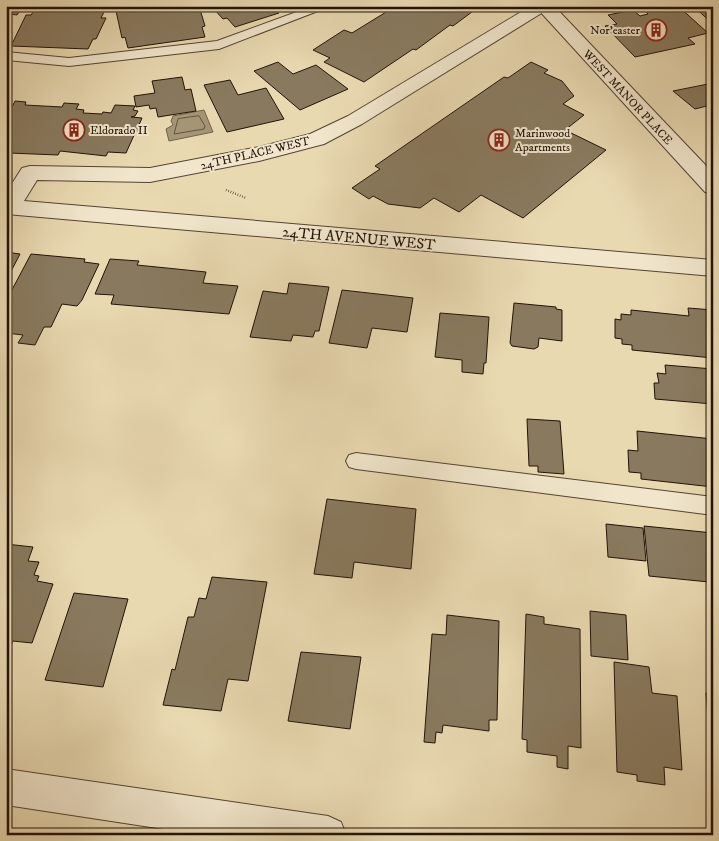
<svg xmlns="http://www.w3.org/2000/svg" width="719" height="841" font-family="'IM FELL DW Pica',serif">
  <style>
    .water { fill: #a59677; stroke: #70624a }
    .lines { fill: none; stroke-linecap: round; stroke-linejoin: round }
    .shore { stroke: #63543f; stroke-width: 1 }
    .building { fill: #897a5f; stroke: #211307 }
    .service-casing { stroke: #534432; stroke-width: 2 }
    .minor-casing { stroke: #534432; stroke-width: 2 }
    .tertiary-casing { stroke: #534432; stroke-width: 2 }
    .path { stroke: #211307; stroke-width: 2.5; stroke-dasharray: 0.5 2; stroke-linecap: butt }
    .service { fill: #f1e6cc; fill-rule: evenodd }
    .minor { fill: #f1e6cc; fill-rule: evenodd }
    .tertiary { fill: #f1e6cc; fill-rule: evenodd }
    .labels { text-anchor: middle; stroke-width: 4; stroke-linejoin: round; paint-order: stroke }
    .far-poi-label { font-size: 12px; fill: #211307; stroke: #f1e6cc; text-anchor: start }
    .far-street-label { font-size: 12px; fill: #211307; stroke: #f1e6cc }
    .street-label { font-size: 15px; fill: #211307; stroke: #f1e6cc }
  </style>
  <rect width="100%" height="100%" fill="#e9d9b1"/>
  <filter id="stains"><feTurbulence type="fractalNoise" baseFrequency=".004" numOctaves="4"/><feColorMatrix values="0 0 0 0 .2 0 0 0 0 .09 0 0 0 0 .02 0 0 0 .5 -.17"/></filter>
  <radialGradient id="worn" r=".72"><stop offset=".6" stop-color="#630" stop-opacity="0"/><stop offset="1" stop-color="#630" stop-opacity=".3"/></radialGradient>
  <path class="water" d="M204,110L213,132L169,141L166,129L173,125L171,121L173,116Z"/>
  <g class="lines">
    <path class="shore" d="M199,116L205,126L204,129L174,134L178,119Z"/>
  </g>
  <g class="building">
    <path d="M6,6H23L17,15L10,14L11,16L6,22Z"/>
    <path d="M44,6H100L98,10H105L101,18H106L96,39H93L88,49L11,46L26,15H31L36,8Z"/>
    <path d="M127,6H199L205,26L202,27L205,37L128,48L125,37L122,38L116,11L127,9Z"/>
    <path d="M272,6L279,13L235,27L227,18L223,19L212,7Z"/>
    <path d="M385,6L404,7L480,6L453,26L450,25L416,50L413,49L364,82L324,62L330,58L313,50L344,30L352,33L391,9Z"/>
    <path d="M640,6H678L708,33L688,38L695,44L635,57L605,26L617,24L608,15L633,10L640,16L648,14Z"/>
    <path d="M693,6H713V24Z"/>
    <path d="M278,62L293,74L316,65L348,89L300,110L254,71Z"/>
    <path d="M531,62L548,70L544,73L562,81L574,96L563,104L584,115L565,130L606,150L523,218L481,195L459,212L434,198L420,208L388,204L373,196L369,199L352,188L380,169L375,166L504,77L508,78Z"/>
    <path d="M182,77L185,90L191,89L196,111L158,117L156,108L150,109L149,105L136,107L134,96L155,93L152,81Z"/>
    <path d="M230,80L238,95L266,88L284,119L227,132L204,85Z"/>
    <path d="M713,83V107L711,105L695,109L673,91Z"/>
    <path d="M15,101L26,102L25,105L62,107L64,103L79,104L76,109L84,110L83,113L102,114L103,112L111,113L115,105L135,106L133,110L138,111L135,116L131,117L142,118L138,127H143L140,134L135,133L126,153L108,152L106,156L60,151L58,155L9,153L6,152V106L12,107Z"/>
    <path d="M6,252L20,254L6,281Z"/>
    <path d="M31,254L85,259L84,262L99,264L82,300L77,306L62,304L51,327H44L35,345L18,343L23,335L6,333V301Z"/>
    <path d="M110,259L139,261L137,265L206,272L203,283L238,286L229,314L111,304L114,295L95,294Z"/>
    <path d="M289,283L329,287L319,331H315L313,337L293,335L291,341L250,337L263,291L287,294Z"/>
    <path d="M342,290L413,298L407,332L372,328L367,348L329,343Z"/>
    <path d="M514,303L556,307V309L562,310V341L539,338L538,347L534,349L512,346L510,343Z"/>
    <path d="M688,308L713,310V358L632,350V345L622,344V339L615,338V319L621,320V314L631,315V310L689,316Z"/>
    <path d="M440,313L489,317L486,363H484L483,374L462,372V360L435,357Z"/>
    <path d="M665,365L713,369V404L655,399L654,383H659L657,373L666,374Z"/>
    <path d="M527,419L560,421L564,474L538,472V466H529Z"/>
    <path d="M637,431L713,439V487L641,479V473L629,472L628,450L638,451Z"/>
    <path d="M327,499L416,509L411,569L354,562L352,578L314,574Z"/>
    <path d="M606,524L643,528L646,561L608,557Z"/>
    <path d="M644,526L713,533V592H710L709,582L649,576Z"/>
    <path d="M6,544L33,547L28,561L39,562L34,575L39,576L37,581L53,584L32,643L13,641L9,651H6Z"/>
    <path d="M212,577L267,582L248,681L228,679L221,711L163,705L172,669L175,670L188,617H194L199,598L206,599Z"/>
    <path d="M74,593L128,599L103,687L45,680Z"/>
    <path d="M590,611L626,615L628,660L591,656Z"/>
    <path d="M526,614L544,617V624L580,629L581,748L568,746V769L557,767V756L527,752V740L522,739Z"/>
    <path d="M447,615L499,621L497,720H489V731L443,725L442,733L436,732L435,743L424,742L432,634L446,635Z"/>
    <path d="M301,652L361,657L350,729L288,721Z"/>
    <path d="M614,662L649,667L652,693L677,696L682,770L664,767L665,785L637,781V775L617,772Z"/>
    <path d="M706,693L713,694V783Z"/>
  </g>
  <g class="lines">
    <g class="service-casing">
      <g id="service">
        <path d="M313,6H331L219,49L69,66L6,60V52L69,58L217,41Z"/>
        <path d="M356,453L713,497V515L356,469L349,467L346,461L349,455Z"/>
      </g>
    </g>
    <g class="minor-casing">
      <g id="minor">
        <path d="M531,6H553L362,124L324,144L259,161L150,182L37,180L24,201L713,260V276L6,214V193L22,168L30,166L150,168L259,147L310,134L348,116Z"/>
        <path d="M6,769L328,816L341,822L346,835H203L6,805Z"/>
      </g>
    </g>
    <g class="tertiary-casing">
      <path id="tertiary" d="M535,6H554L713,173V194L705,192Z"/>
    </g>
    <path class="path" d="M226,190L246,198"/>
    <use href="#service" class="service"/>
    <use href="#minor" class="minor"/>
    <use href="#tertiary" class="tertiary"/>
  </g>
  <defs>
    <g id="building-ring" transform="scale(1.125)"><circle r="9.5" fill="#f1e6cc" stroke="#8f2418" stroke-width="1.5"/><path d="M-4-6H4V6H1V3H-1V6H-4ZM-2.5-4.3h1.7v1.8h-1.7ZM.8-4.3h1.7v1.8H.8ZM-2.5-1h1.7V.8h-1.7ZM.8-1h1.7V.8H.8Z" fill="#8f2418"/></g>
  </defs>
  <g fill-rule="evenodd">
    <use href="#building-ring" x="656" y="30"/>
    <use href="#building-ring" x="74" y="130"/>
    <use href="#building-ring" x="499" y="140"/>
  </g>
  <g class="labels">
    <g class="far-poi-label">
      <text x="640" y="34" text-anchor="end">Nor'easter</text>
      <text x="90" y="134">Eldorado II</text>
      <text x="515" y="137">Marinwood<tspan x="515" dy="14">Apartments</tspan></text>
    </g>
    <g class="far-street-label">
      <text transform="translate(628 97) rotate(47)" y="4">WEST MANOR PLACE</text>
      <text transform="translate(255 153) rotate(-13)" y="4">24TH PLACE WEST</text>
    </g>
    <g class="street-label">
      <text transform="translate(359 238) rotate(5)" y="5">24TH AVENUE WEST</text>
    </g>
  </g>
  <rect width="719" height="841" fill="none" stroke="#e9d9b1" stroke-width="25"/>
  <rect x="8" y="8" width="704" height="826" fill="none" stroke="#211307" stroke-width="2.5"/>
  <rect x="12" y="12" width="694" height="816" fill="none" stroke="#211307"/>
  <rect width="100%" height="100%" filter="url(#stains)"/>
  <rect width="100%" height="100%" fill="url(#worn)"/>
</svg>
